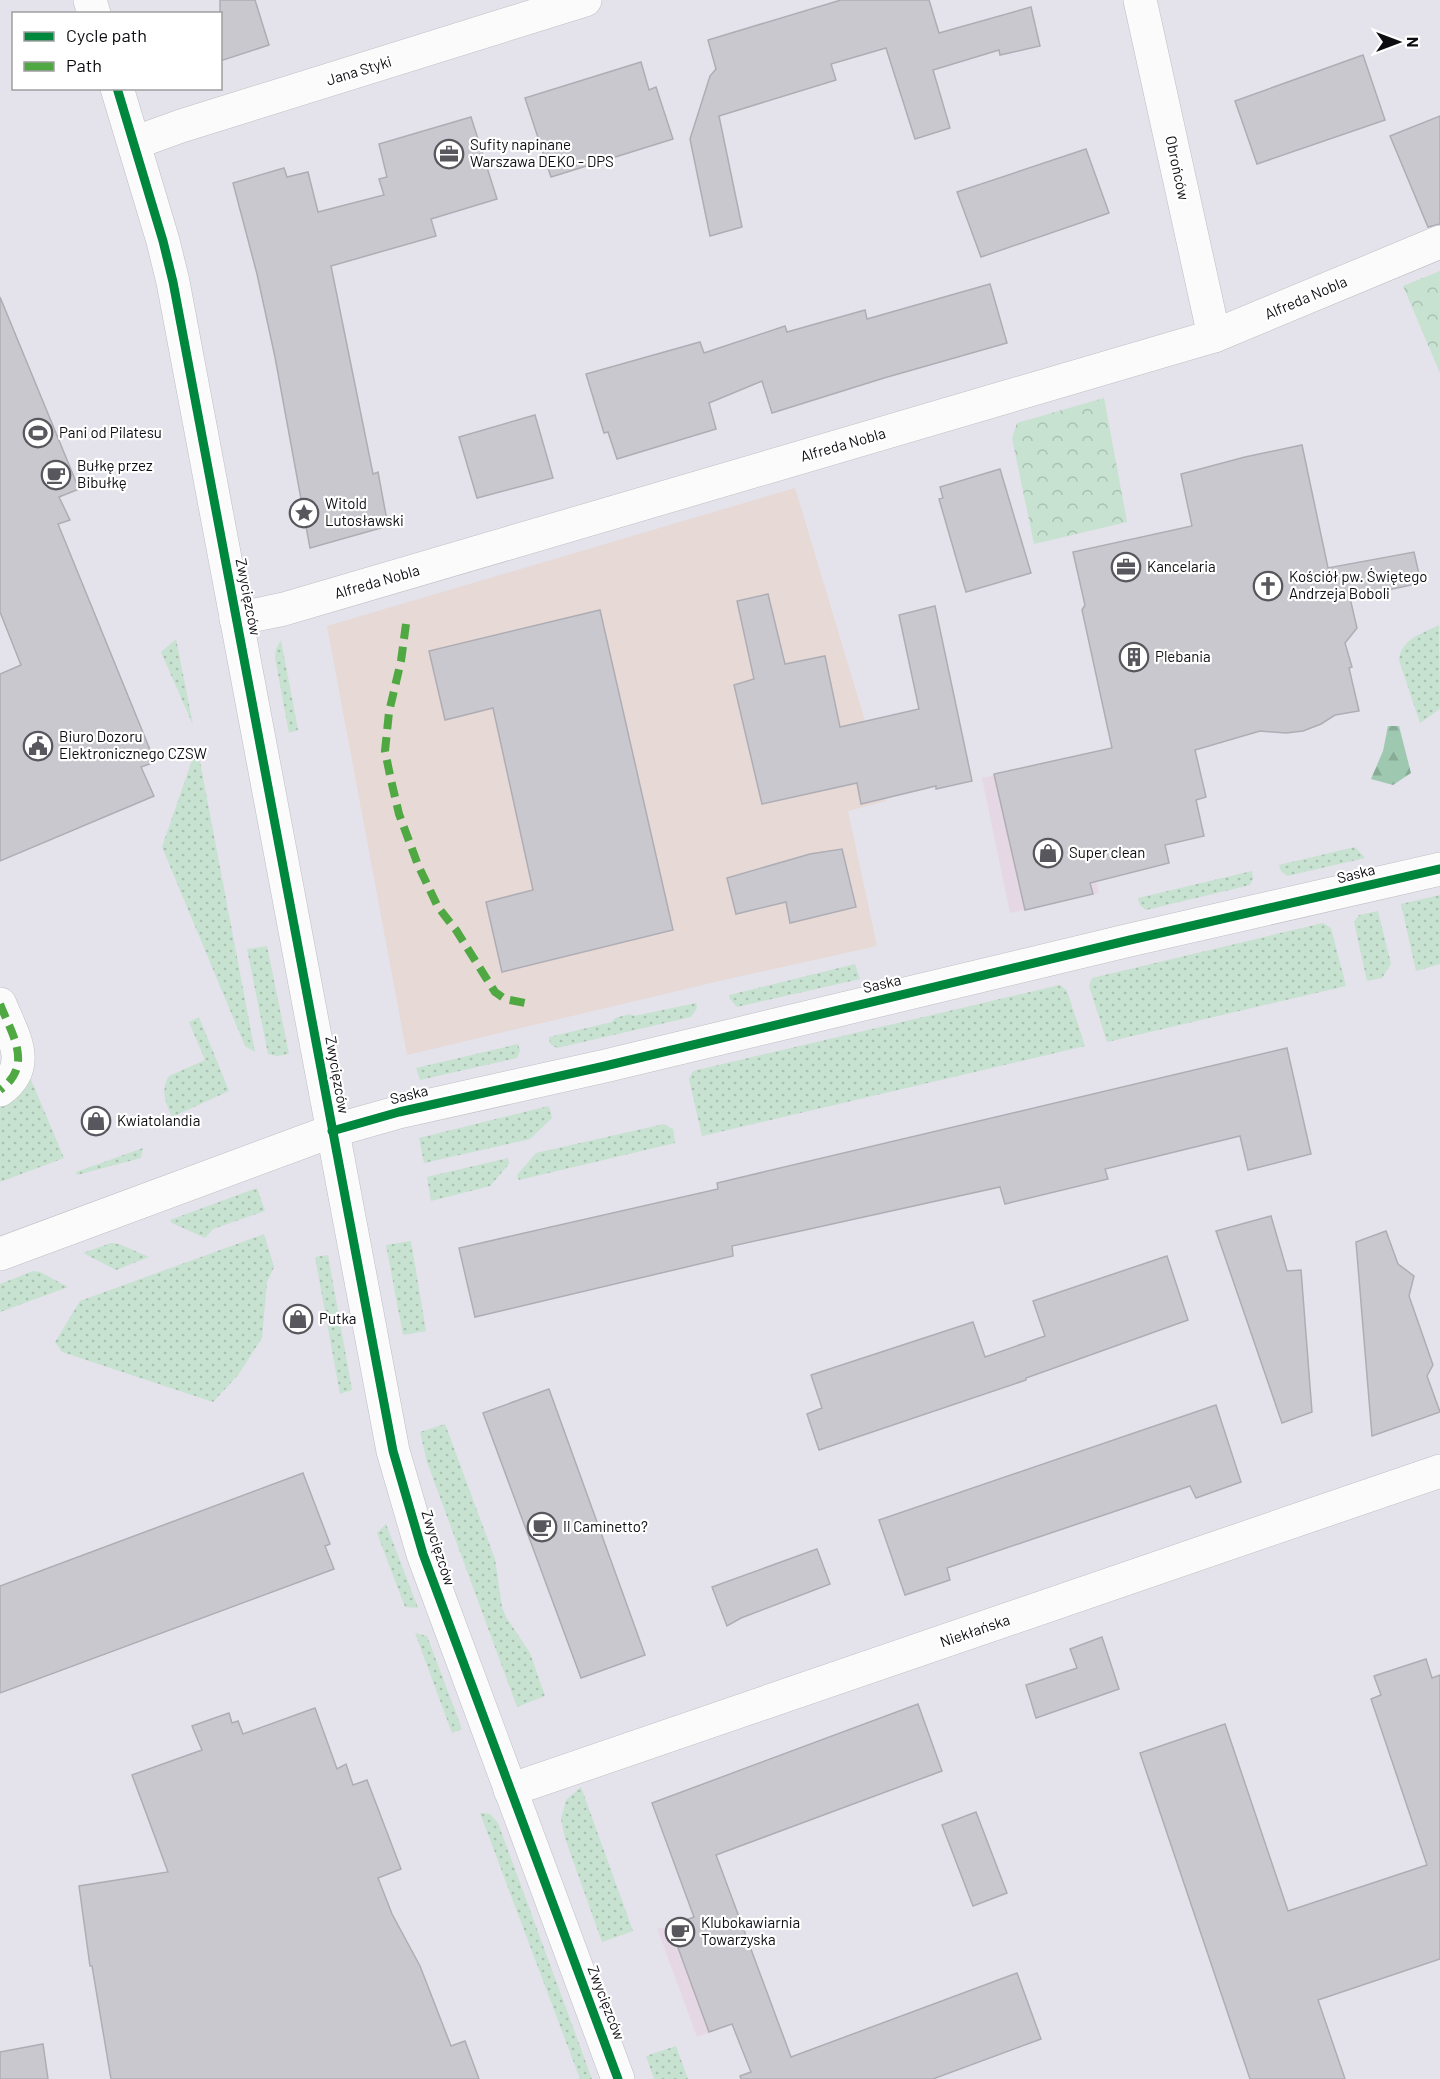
<svg xmlns="http://www.w3.org/2000/svg" width="1440" height="2079" font-family="Barlow,sans-serif">
  <style>
    .commercial { fill: #e5d8e4 }
    .medical { fill: #e6d9d6 }
    .grass { fill: url(#grass-dots) }
    .forest { fill: url(#forest-firs) }
    .park { fill: url(#park-crowns) }
    .building { fill: #cac8cf; stroke: #afadb4; stroke-width: 1.5 }
    .lines { fill: none; stroke-linecap: round; stroke-linejoin: round }
    .minor-casing { stroke: #bfbec4; stroke-width: 34 }
    .minor { stroke: #fbfbfc; stroke-width: 33 }
    .quiet { stroke: #50a842; stroke-width: 8; stroke-dasharray: 15 8; stroke-linecap: butt }
    .cycleway-casing { stroke: #fff; stroke-width: 13 }
    .cycleway { stroke: #00873e; stroke-width: 9 }
    .labels { text-anchor: middle; stroke-width: 4.5; stroke-linejoin: round; paint-order: stroke }
    .street-label { font-size: 15px; fill: #0d0c11; stroke: #fff }
    .poi-label { font-size: 15px; fill: #0d0c11; stroke: #fff; text-anchor: start }
  </style>
  <defs>
    <pattern id="grass-dots" width="8" height="8" patternUnits="userSpaceOnUse" patternTransform="scale(1.5)"><rect width="8" height="8" fill="#c7e2d1"/><path d="M2 2h.1M6 6h.1" fill="none" stroke="#aac1b2" stroke-width="1.8" stroke-linecap="round"/></pattern>
    <pattern id="forest-firs" width="22" height="20" patternUnits="userSpaceOnUse" patternTransform="scale(1.5)"><rect width="22" height="20" fill="#9fc8b0"/><path d="M5 1l3.5 6h-7zM16 11l3.5 6h-7z" fill="#88ab96"/></pattern>
    <pattern id="park-crowns" width="20" height="18" patternUnits="userSpaceOnUse" patternTransform="scale(1.5)"><rect width="20" height="18" fill="#c7e2d1"/><path d="M2 6a3 3 0 1 1 6 0M12 15a3 3 0 1 1 6 0" fill="none" stroke="#aac1b2"/></pattern>
  </defs>
  <rect width="100%" height="100%" fill="#e4e2ea"/>
  <g class="commercial">
    <path d="M1068,758L1099,893L1010,913L982,778Z"/>
    <path d="M734,1902L773,2008L697,2037L657,1928H665Z"/>
  </g>
  <path class="medical" d="M795,488L865,721L886,801L848,811L877,946L732,978L407,1055L327,626Z"/>
  <g class="grass">
    <path d="M1439,625L1440,709L1420,723L1399,660C1401,639 1421,634 1439,625Z"/>
    <path d="M176,639L193,725L161,652Z"/>
    <path d="M281,640L298,730L289,733L275,658L276,649Z"/>
    <path d="M197,746L255,1052L245,1046L162,847Z"/>
    <path d="M1355,847L1365,858L1287,876L1281,871L1279,865Z"/>
    <path d="M1252,871L1253,879L1250,885L1146,910L1140,905L1138,898Z"/>
    <path d="M1440,895V964L1416,971L1401,904Z"/>
    <path d="M1378,911L1391,964L1382,978L1367,981L1354,922L1359,915Z"/>
    <path d="M1323,923L1331,928L1346,986L1107,1042L1089,986L1092,978Z"/>
    <path d="M267,946L289,1054L277,1056L268,1054L247,949Z"/>
    <path d="M855,964L860,979L737,1007L730,999L729,995Z"/>
    <path d="M1060,985L1067,991L1085,1046L702,1136L689,1079L693,1071Z"/>
    <path d="M696,1003L697,1008L691,1017L557,1048L550,1044L549,1037L612,1022L615,1018L630,1014L634,1016Z"/>
    <path d="M199,1017L229,1091L172,1117C166,1103 160,1090 169,1076L205,1060L189,1022Z"/>
    <path d="M518,1044L520,1051L517,1058L420,1080L416,1068Z"/>
    <path d="M26,1068L64,1158L0,1182V1102Z"/>
    <path d="M549,1106L552,1118L530,1139L424,1163L419,1138Z"/>
    <path d="M664,1124L673,1129L675,1143L519,1180L517,1175L536,1153Z"/>
    <path d="M143,1148L141,1158L77,1175L76,1172Z"/>
    <path d="M508,1158L509,1164L490,1186L431,1201L427,1177Z"/>
    <path d="M257,1188L265,1211L213,1229L205,1238L172,1223L170,1220Z"/>
    <path d="M264,1234L274,1267L267,1282L262,1338L238,1375L213,1402L62,1352L55,1342L80,1301Z"/>
    <path d="M411,1241L426,1331L403,1335L386,1245Z"/>
    <path d="M111,1243L119,1244L149,1257L116,1270L83,1253Z"/>
    <path d="M328,1255L352,1390L340,1394L315,1257Z"/>
    <path d="M33,1271L40,1272L68,1287L0,1312V1284Z"/>
    <path d="M445,1424L495,1559L502,1607L506,1617L530,1653L545,1696L517,1707L427,1462L420,1432Z"/>
    <path d="M386,1524L418,1608L405,1607L377,1533Z"/>
    <path d="M415,1633L427,1636L462,1729L452,1733Z"/>
    <path d="M581,1787L633,1931L602,1942L565,1838L561,1819L566,1800Z"/>
    <path d="M480,1813L490,1814L498,1823L592,2079H580Z"/>
    <path d="M676,2046L688,2079H654L646,2056Z"/>
  </g>
  <path class="forest" d="M1388,726H1399L1411,773L1393,785L1371,779L1383,751Z"/>
  <g class="park">
    <path d="M1440,271V373L1403,286Z"/>
    <path d="M1104,398L1127,522L1034,544L1012,438L1017,423Z"/>
  </g>
  <g class="building">
    <path d="M220,0H255L269,45L220,61Z"/>
    <path d="M841,0H929L939,33L1031,7L1040,46L1000,55L999,50L933,70L950,128L915,139L886,48L831,64L836,80L719,116L742,227L710,236L690,139L710,76L716,69L708,40Z"/>
    <path d="M1363,55L1385,120L1257,164L1235,101Z"/>
    <path d="M641,62L649,90L656,87L673,139L551,177L525,98Z"/>
    <path d="M1440,116V224L1428,227L1390,136Z"/>
    <path d="M471,117L497,199L431,219L436,236L331,266L373,474L378,472L388,526L310,548L275,357L257,274L233,183L284,168L287,177L308,172L318,212L384,195L379,179L387,177L379,144Z"/>
    <path d="M1086,149L1109,213L981,257L957,192Z"/>
    <path d="M990,284L1007,343L884,378L772,413L762,381L709,403L716,429L617,459L608,432L604,433L586,374L700,342L704,353L785,326L787,332L865,310L867,319Z"/>
    <path d="M0,297L79,489L59,497L70,520L58,524L155,762L141,767L154,796L0,861V674L21,665L0,612Z"/>
    <path d="M535,415L553,478L477,498L459,437Z"/>
    <path d="M1302,445L1328,568L1414,552L1421,583L1350,598L1357,628L1345,643L1352,667L1349,668L1359,711L1335,715L1321,724L1303,731L1286,733L1260,731L1195,750L1206,797L1196,800L1204,836L1165,845L1169,863L1090,883L1093,894L1025,910L994,774L1112,748L1082,610L1085,605L1073,552L1192,526L1181,474L1245,457Z"/>
    <path d="M1000,469L1031,573L966,592L939,499L943,498L940,487Z"/>
    <path d="M768,594L785,664L825,656L840,727L919,709L899,615L935,606L972,781L936,789V786L861,804L857,783L762,804L734,685L754,679L737,601Z"/>
    <path d="M600,610L673,930L502,972L486,902L533,890L493,708L445,720L429,651Z"/>
    <path d="M842,849L856,907L790,923L786,902L736,914L727,878L810,854Z"/>
    <path d="M1287,1048L1311,1154L1248,1170L1240,1136L1105,1169L1108,1179L1005,1204L1000,1187L732,1246L733,1256L475,1317L459,1248L718,1189L717,1183Z"/>
    <path d="M1271,1216L1287,1271L1301,1270L1312,1412L1282,1423L1216,1231Z"/>
    <path d="M1386,1231L1398,1264L1414,1276L1409,1296L1433,1365L1427,1376L1440,1412L1372,1436L1356,1242Z"/>
    <path d="M1167,1256L1188,1320L1026,1378V1380L819,1450L807,1414L822,1408L811,1375L973,1322L985,1357L1045,1336L1033,1301Z"/>
    <path d="M549,1389L645,1655L581,1678L483,1413Z"/>
    <path d="M1216,1405L1241,1482L1196,1498L1190,1486L947,1568L950,1580L905,1595L879,1520Z"/>
    <path d="M303,1473L330,1544L325,1546L334,1569L0,1693V1586Z"/>
    <path d="M817,1549L830,1584L741,1618L727,1626L712,1587Z"/>
    <path d="M1102,1637L1119,1689L1036,1718L1026,1685L1077,1668L1070,1649Z"/>
    <path d="M1426,1659L1432,1678L1440,1675V1959L1318,2000L1345,2079H1250L1140,1753L1225,1724L1288,1911L1427,1865L1371,1699L1381,1695L1374,1676Z"/>
    <path d="M918,1704L942,1771L716,1855L791,2057L1017,1973L1041,2039L933,2079H741L740,2076L751,2072L732,2024L709,2032L670,1926L694,1917L652,1803Z"/>
    <path d="M315,1708L337,1769L346,1764L353,1785L367,1780L401,1869L378,1878L392,1914L420,1966L451,2046L465,2041L479,2079H111L92,1966H90L79,1886L168,1872L132,1775L202,1750L192,1726L209,1720L229,1713L232,1723L238,1721L243,1734Z"/>
    <path d="M976,1812L1007,1893L973,1906L942,1825Z"/>
    <path d="M43,2044L48,2079H0V2052Z"/>
  </g>
  <g class="lines">
    <g class="minor-casing">
      <g id="minor">
        <path d="M90,0L94,14"/>
        <path d="M1140,0L1214,336"/>
        <path d="M117,88L163,241L173,282L393,1451L423,1554L618,2079"/>
        <path d="M134,143L181,126L585,0"/>
        <path d="M236,619L284,609L1214,336L1440,242"/>
        <path d="M0,1004C12,1035 34,1065 0,1090"/>
        <path d="M0,1254L332,1131L399,1112L605,1066L1130,940L1440,869"/>
        <path d="M510,1790L1440,1471"/>
      </g>
    </g>
    <use href="#minor" class="minor"/>
    <g class="quiet">
      <path d="M406,624L401,661L389,712L385,751L391,780L399,814L418,865L438,907L456,930L495,992L505,999L525,1003"/>
      <path d="M0,1004C12,1035 34,1065 0,1090"/>
    </g>
    <g class="cycleway-casing">
      <g id="cycleway">
        <path d="M117,88L163,241L173,282L393,1451L423,1554L618,2079"/>
        <path d="M332,1131L399,1112L605,1066L1130,940L1440,869"/>
      </g>
    </g>
    <use href="#cycleway" class="cycleway"/>
  </g>
  <defs>
    <g id="office-ring" transform="scale(1.5)"><circle r="9.5" fill="#fff" stroke="#58575d" stroke-width="1.5"/><path d="M-6-3h4V-5.5h4V-3h4V5H-6ZM-1-4.5V-3h2v-1.5ZM-6 0V1H6V0Z" fill="#58575d"/></g>
    <g id="stadium-ring" transform="scale(1.5)"><circle r="9.5" fill="#fff" stroke="#58575d" stroke-width="1.5"/><path d="M0-5a6.5 5 0 1 0 0 10a6.5 5 0 1 0 0-10ZM-3.5-1.8h7v3.6h-7Z" fill="#58575d"/></g>
    <g id="cafe-ring" transform="scale(1.5)"><circle r="9.5" fill="#fff" stroke="#58575d" stroke-width="1.5"/><path d="M-5.5-4.5H6V0H3Q3 3.5 0 3.5H-2.5Q-5.5 3.5-5.5 0ZM3-3.2v2h1.7v-2ZM-6 4.5H4V6H-6Z" fill="#58575d"/></g>
    <g id="sight-ring" transform="scale(1.5)"><circle r="9.5" fill="#fff" stroke="#58575d" stroke-width="1.5"/><path d="M0-6L1.8-2.2L6-1.7L2.9 1.2L3.7 5.4L0 3.3L-3.7 5.4L-2.9 1.2L-6-1.7L-1.8-2.2Z" fill="#58575d"/></g>
    <g id="church-ring" transform="scale(1.5)"><circle r="9.5" fill="#fff" stroke="#58575d" stroke-width="1.5"/><path d="M-1.2-6h2.4v3.5h3.3v2.4h-3.3V6h-2.4V-.1h-3.3v-2.4h3.3Z" fill="#58575d"/></g>
    <g id="building-ring" transform="scale(1.5)"><circle r="9.5" fill="#fff" stroke="#58575d" stroke-width="1.5"/><path d="M-4-6H4V6H1V3H-1V6H-4ZM-2.5-4.3h1.7v1.8h-1.7ZM.8-4.3h1.7v1.8H.8ZM-2.5-1h1.7V.8h-1.7ZM.8-1h1.7V.8H.8Z" fill="#58575d"/></g>
    <g id="civic-ring" transform="scale(1.5)"><circle r="9.5" fill="#fff" stroke="#58575d" stroke-width="1.5"/><path d="M-.6-6.5H3V-4.5H.6V-3L4-1V1h2V6H-6V1h2V-1L-.6-3ZM-1.2 2.5V6h2.4V2.5Z" fill="#58575d"/></g>
    <g id="shop-ring" transform="scale(1.5)"><circle r="9.5" fill="#fff" stroke="#58575d" stroke-width="1.5"/><path d="M-5-2.5h2.3a2.7 3.5 0 0 1 5.4 0H5L5.5 6h-11ZM-1.5-2.5h3a1.5 2.3 0 0 0-3 0Z" fill="#58575d"/></g>
  </defs>
  <g fill-rule="evenodd">
    <use href="#office-ring" x="449" y="154"/>
    <use href="#stadium-ring" x="38" y="433"/>
    <use href="#cafe-ring" x="56" y="475"/>
    <use href="#sight-ring" x="304" y="513"/>
    <use href="#office-ring" x="1126" y="567"/>
    <use href="#church-ring" x="1268" y="586"/>
    <use href="#building-ring" x="1134" y="657"/>
    <use href="#civic-ring" x="38" y="746"/>
    <use href="#shop-ring" x="1048" y="853"/>
    <use href="#shop-ring" x="96" y="1121"/>
    <use href="#shop-ring" x="298" y="1319"/>
    <use href="#cafe-ring" x="542" y="1527"/>
    <use href="#cafe-ring" x="680" y="1932"/>
  </g>
  <g class="labels">
    <g class="street-label">
      <text transform="translate(359 71) rotate(-17)" y="5">Jana Styki</text>
      <text transform="translate(1177 168) rotate(78)" y="5">Obrońców</text>
      <text transform="translate(1306 298) rotate(-23)" y="5">Alfreda Nobla</text>
      <text transform="translate(843 445) rotate(-16)" y="5">Alfreda Nobla</text>
      <text transform="translate(377 582) rotate(-16)" y="5">Alfreda Nobla</text>
      <text transform="translate(248 597) rotate(79)" y="5">Zwycięzców</text>
      <text transform="translate(1356 874) rotate(-14)" y="5">Saska</text>
      <text transform="translate(882 984) rotate(-13)" y="5">Saska</text>
      <text transform="translate(337 1075) rotate(80)" y="5">Zwycięzców</text>
      <text transform="translate(409 1095) rotate(-14)" y="5">Saska</text>
      <text transform="translate(438 1548) rotate(72)" y="5">Zwycięzców</text>
      <text transform="translate(975 1631) rotate(-19)" y="5">Niekłańska</text>
      <text transform="translate(606 2003) rotate(69)" y="5">Zwycięzców</text>
    </g>
    <g class="poi-label">
      <text x="470" y="150">Sufity napinane<tspan x="470" dy="17">Warszawa DEKO - DPS</tspan></text>
      <text x="59" y="438">Pani od Pilatesu</text>
      <text x="77" y="471">Bułkę przez<tspan x="77" dy="17">Bibułkę</tspan></text>
      <text x="325" y="509">Witold<tspan x="325" dy="17">Lutosławski</tspan></text>
      <text x="1147" y="572">Kancelaria</text>
      <text x="1289" y="582">Kościół pw. Świętego<tspan x="1289" dy="17">Andrzeja Boboli</tspan></text>
      <text x="1155" y="662">Plebania</text>
      <text x="59" y="742">Biuro Dozoru<tspan x="59" dy="17">Elektronicznego CZSW</tspan></text>
      <text x="1069" y="858">Super clean</text>
      <text x="117" y="1126">Kwiatolandia</text>
      <text x="319" y="1324">Putka</text>
      <text x="563" y="1532">Il Caminetto?</text>
      <text x="701" y="1928">Klubokawiarnia<tspan x="701" dy="17">Towarzyska</tspan></text>
    </g>
  </g>
  <rect x="12" y="12" width="210" height="78" fill="#ffffff" stroke="#9e9ea0" stroke-width="1.5"/>
  <rect x="24" y="32" width="30" height="9" fill="#00873e" stroke="#9e9ea0" stroke-width="1.5"/>
  <text x="66" y="42" font-size="18" fill="#0d0c11">Cycle path</text>
  <rect x="24" y="62" width="30" height="9" fill="#50a842" stroke="#9e9ea0" stroke-width="1.5"/>
  <text x="66" y="72" font-size="18" fill="#0d0c11">Path</text>
  <g transform="translate(1398 42) rotate(90)" stroke="#ffffff" stroke-width="4.5" paint-order="stroke">
  <path d="M0-4.5L10 22L0 15L-10 22Z" fill="#0d0c11"/>
  <text y="-9" font-size="16" font-weight="bold" text-anchor="middle" fill="#0d0c11">N</text>
  </g>
</svg>
